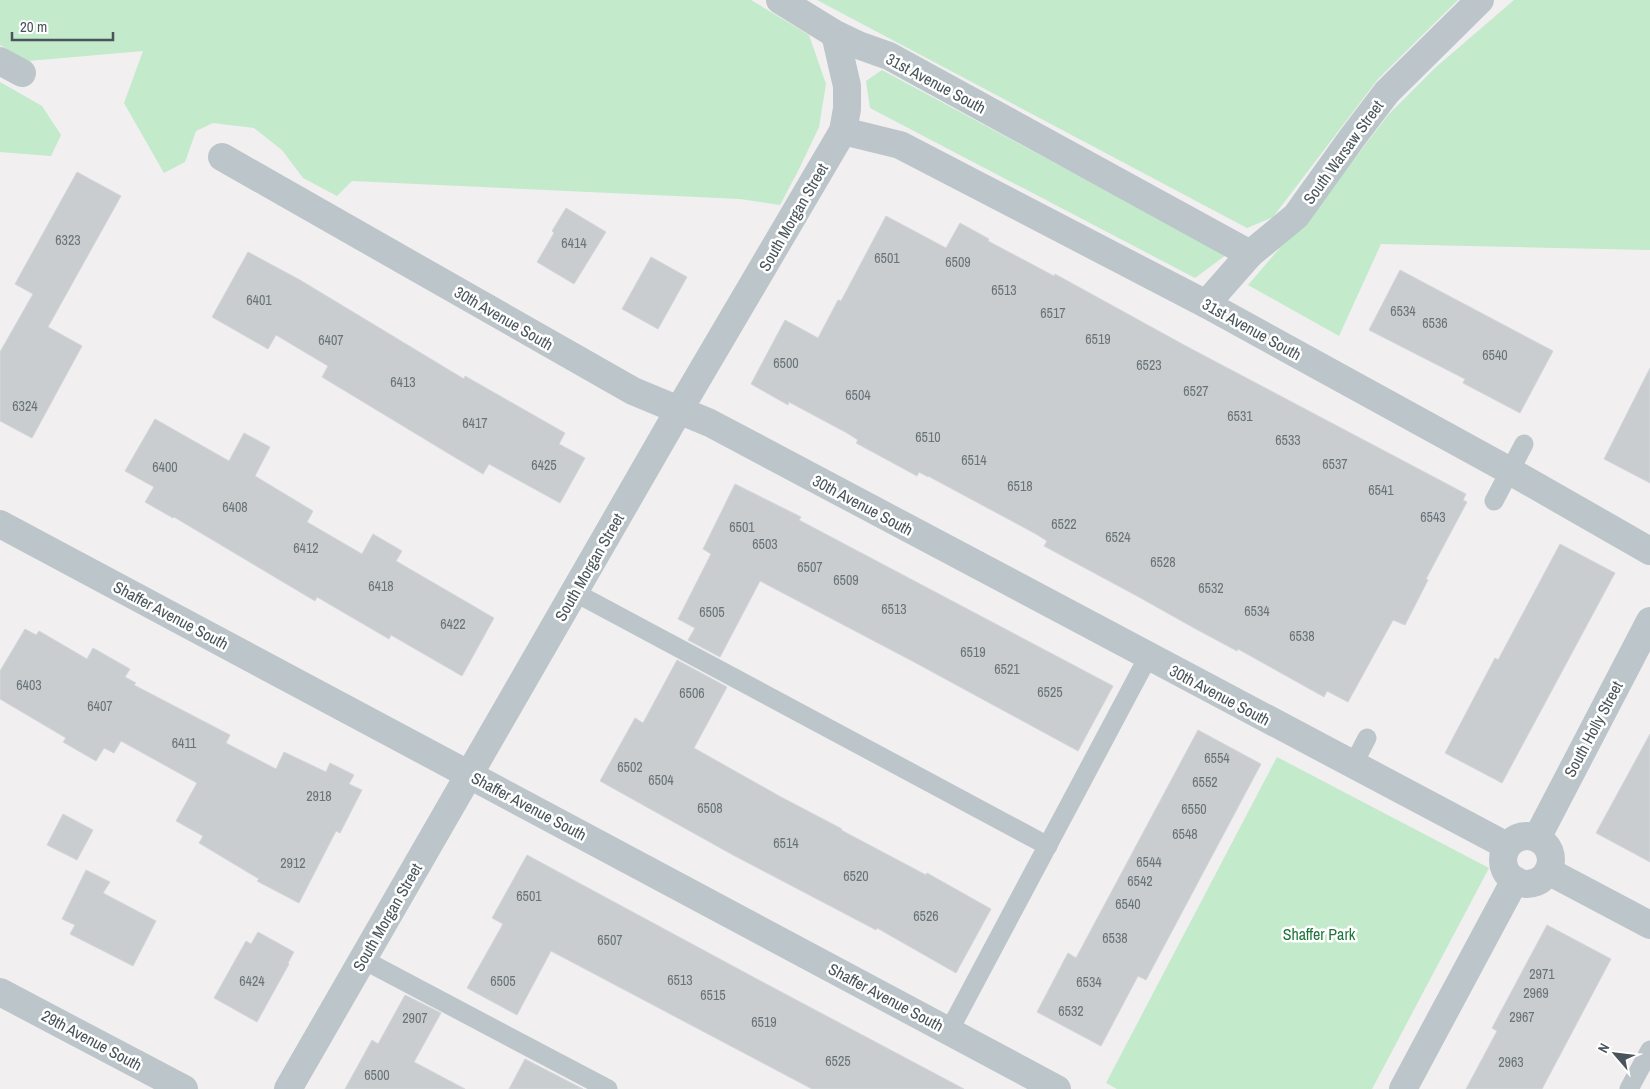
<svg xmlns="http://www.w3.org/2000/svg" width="1650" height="1089" font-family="'Archivo Narrow',sans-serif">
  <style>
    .green { fill: #c2eacb }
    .building { fill: #c9cdd0; stroke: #d3d6da }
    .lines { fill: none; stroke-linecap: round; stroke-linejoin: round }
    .lane { stroke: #bcc5ca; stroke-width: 19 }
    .street { stroke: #bcc5ca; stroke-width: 28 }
    .labels { text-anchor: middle; stroke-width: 5; stroke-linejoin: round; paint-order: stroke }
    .number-label { font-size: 14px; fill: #697378 }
    .street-label { font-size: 16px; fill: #49555a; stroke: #fff }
    .park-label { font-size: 16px; fill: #20753c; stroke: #fff }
  </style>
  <rect width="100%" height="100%" fill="#f1efef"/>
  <g class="green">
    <path d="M0,0H751L809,35L826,84L819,127L799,169L780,205L740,199L352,181L337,196L303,178L282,150L254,128L213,123L196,131L185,162L164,173L124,103L143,51L28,61L0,45Z"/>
    <path d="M817,0H1458L1378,79L1273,217L1247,228Z"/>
    <path d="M1514,0H1650V250L1381,244L1339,336L1248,285L1335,184L1389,114L1435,68Z"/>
    <path d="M882,70L1226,255L1195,278L870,108L866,81Z"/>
    <path d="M0,82L42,106L61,135L51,156L0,152Z"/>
    <path d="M1277,757L1489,868L1372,1089H1117L1106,1083Z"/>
  </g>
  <g class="building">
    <path d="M77,172L121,196L48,327L82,346L32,438L0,421V352L33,294L15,284Z"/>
    <path d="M566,208L606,232L574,284L537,262L554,233L552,231Z"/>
    <path d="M886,216L946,248L960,223L989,239L988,241L1054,276L1055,274L1184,345L1466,494L1463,500L1467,502L1426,579L1428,580L1405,625L1393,620L1348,702L1327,691L1324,697L1238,649L1237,651L1194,628L1137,596L1044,546L1047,541L1036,534L928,476V477L919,472L917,476L856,443L858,440L847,433L789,402L788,405L751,384L785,320L818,338L838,300L841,301Z"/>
    <path d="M248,252L300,280L464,379L465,376L565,433L559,444L585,458L560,503L489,464L483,474L451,455L322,377L328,366L276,335L268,349L212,317Z"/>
    <path d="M651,257L687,277L658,329L622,309Z"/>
    <path d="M1400,270L1553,351L1520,413L1463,383L1465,379L1369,330Z"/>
    <path d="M1650,368V483L1604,459Z"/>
    <path d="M155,419L229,461L244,433L270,447L255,476L313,511L307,522L362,554L373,534L402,551L396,561L494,618L462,676L391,635L389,639L317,597L315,601L174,517L173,518L145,502L154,487L125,471Z"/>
    <path d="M735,484L801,517L799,520L1113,686L1078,751L914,662L760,581L720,657L688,640L695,628L678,619L711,554L703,549Z"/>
    <path d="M1560,544L1615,573L1502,783L1445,753L1495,658L1498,660Z"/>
    <path d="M25,629L36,635L39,631L87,659L93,648L130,669L125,677L136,683L134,685L230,735L226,743L276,769L284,752L326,772L330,763L354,775L349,784L362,790L340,833L336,831L299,903L257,881L259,879L199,843L203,836L176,821L197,783L121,741L114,753L104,748L96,761L63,742L66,738L0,699V671Z"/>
    <path d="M677,660L727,687L694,748L781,797L842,829L841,830L926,875L927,873L991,909L956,973L877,928L876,930L733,855L600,781L635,718L643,723Z"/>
    <path d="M1198,730L1261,764L1146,980L1138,976L1101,1046L1037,1012L1068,953L1076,958Z"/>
    <path d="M1650,734V862L1596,833Z"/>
    <path d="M63,814L93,830L77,860L47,845Z"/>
    <path d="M527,855L755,978L964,1089H812L551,951L517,1015L467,988L503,924L492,918Z"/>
    <path d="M86,870L110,882L103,893L156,921L133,966L70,934L75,925L62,919Z"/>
    <path d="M1547,925L1611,959L1542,1089H1466L1497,1031L1492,1028Z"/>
    <path d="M258,932L294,952L288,963L289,964L257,1022L214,998L246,941L251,944Z"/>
    <path d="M405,995L441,1013L414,1062L465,1089H345L372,1040L378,1044Z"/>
    <path d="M525,1059L583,1089H509Z"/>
  </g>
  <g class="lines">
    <g class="lane">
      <path d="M1494,501L1524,444"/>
      <path d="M574,592L1048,846"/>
      <path d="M1353,765L1367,738"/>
      <path d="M362,959L608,1089"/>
      <path d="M949,1031L1148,657"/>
      <path d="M1629,1089L1650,1050"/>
    </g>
    <g class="street">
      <path d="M780,0L835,34L858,45L889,56L1250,254"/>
      <path d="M0,61L22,73"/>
      <path d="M843,131L900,145L1206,304L1510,471L1650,551"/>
      <path d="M222,157L633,391L710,423L1507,846"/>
      <path d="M1206,304L1250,254L1296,216L1352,138L1387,92L1480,0"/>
      <path d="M0,524L1057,1089"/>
      <circle cx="1527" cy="860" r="24"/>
      <path d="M1537,838L1650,621"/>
      <path d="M1548,871L1650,925"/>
      <path d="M0,992L184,1089"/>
      <path d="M288,1089L679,410L843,131L847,109V86L835,34"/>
      <path d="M1403,1089L1515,880"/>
    </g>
  </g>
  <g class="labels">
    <g class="number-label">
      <text x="68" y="245">6323</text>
      <text x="574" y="248">6414</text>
      <text x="887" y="263">6501</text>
      <text x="958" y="267">6509</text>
      <text x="1004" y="295">6513</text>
      <text x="259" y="305">6401</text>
      <text x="1403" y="316">6534</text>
      <text x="1053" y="318">6517</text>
      <text x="1435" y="328">6536</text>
      <text x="1098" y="344">6519</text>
      <text x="331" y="345">6407</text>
      <text x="1495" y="360">6540</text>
      <text x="786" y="368">6500</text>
      <text x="1149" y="370">6523</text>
      <text x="403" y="387">6413</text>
      <text x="1196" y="396">6527</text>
      <text x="858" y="400">6504</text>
      <text x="25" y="411">6324</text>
      <text x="1240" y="421">6531</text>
      <text x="475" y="428">6417</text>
      <text x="928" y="442">6510</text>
      <text x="1288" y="445">6533</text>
      <text x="974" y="465">6514</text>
      <text x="1335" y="469">6537</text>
      <text x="544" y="470">6425</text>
      <text x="165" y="472">6400</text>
      <text x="1020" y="491">6518</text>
      <text x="1381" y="495">6541</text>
      <text x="235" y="512">6408</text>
      <text x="1433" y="522">6543</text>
      <text x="1064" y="529">6522</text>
      <text x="742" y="532">6501</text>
      <text x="1118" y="542">6524</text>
      <text x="765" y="549">6503</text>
      <text x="306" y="553">6412</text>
      <text x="1163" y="567">6528</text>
      <text x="810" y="572">6507</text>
      <text x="846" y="585">6509</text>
      <text x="381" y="591">6418</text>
      <text x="1211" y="593">6532</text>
      <text x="894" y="614">6513</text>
      <text x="1257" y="616">6534</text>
      <text x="712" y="617">6505</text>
      <text x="453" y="629">6422</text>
      <text x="1302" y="641">6538</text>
      <text x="973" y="657">6519</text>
      <text x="1007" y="674">6521</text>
      <text x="29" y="690">6403</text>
      <text x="1050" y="697">6525</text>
      <text x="692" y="698">6506</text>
      <text x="100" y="711">6407</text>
      <text x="184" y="748">6411</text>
      <text x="1217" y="763">6554</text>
      <text x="630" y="772">6502</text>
      <text x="661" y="785">6504</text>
      <text x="1205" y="787">6552</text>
      <text x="319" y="801">2918</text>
      <text x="710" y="813">6508</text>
      <text x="1194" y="814">6550</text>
      <text x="1185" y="839">6548</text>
      <text x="786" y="848">6514</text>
      <text x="1149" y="867">6544</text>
      <text x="293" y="868">2912</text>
      <text x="856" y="881">6520</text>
      <text x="1140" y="886">6542</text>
      <text x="529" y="901">6501</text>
      <text x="1128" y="909">6540</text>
      <text x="926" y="921">6526</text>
      <text x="1115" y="943">6538</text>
      <text x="610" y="945">6507</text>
      <text x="1542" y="979">2971</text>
      <text x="680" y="985">6513</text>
      <text x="252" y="986">6424</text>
      <text x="503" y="986">6505</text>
      <text x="1089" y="987">6534</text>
      <text x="1536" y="998">2969</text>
      <text x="713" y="1000">6515</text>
      <text x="1071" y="1016">6532</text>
      <text x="1522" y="1022">2967</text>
      <text x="415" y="1023">2907</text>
      <text x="764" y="1027">6519</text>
      <text x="838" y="1066">6525</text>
      <text x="1511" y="1067">2963</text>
      <text x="377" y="1080">6500</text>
    </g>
    <g class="street-label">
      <text transform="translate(936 83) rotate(28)" y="6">31st Avenue South</text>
      <text transform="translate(1343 152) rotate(-54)" y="6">South Warsaw Street</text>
      <text transform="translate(793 217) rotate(-60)" y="6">South Morgan Street</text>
      <text transform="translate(504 318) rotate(30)" y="6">30th Avenue South</text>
      <text transform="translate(1252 329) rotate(29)" y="6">31st Avenue South</text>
      <text transform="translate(863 505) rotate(28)" y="6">30th Avenue South</text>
      <text transform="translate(589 567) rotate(-60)" y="6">South Morgan Street</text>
      <text transform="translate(171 615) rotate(28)" y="6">Shaffer Avenue South</text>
      <text transform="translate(1220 695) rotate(28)" y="6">30th Avenue South</text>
      <text transform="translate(1593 729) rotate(-62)" y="6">South Holly Street</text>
      <text transform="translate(529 806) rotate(28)" y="6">Shaffer Avenue South</text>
      <text transform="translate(387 917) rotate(-60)" y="6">South Morgan Street</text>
      <text transform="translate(886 997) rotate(28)" y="6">Shaffer Avenue South</text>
      <text transform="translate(92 1040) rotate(28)" y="6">29th Avenue South</text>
    </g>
    <g class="park-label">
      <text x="1319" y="940">Shaffer Park</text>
    </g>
  </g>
  <g transform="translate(1615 1054) rotate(298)" stroke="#ffffff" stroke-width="4" paint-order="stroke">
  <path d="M0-4L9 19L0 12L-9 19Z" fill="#49555a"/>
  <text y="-8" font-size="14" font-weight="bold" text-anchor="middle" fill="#49555a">N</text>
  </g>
  <path d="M12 32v8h101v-8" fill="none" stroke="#49555a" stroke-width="2.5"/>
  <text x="20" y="32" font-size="15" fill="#49555a" stroke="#ffffff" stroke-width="4" paint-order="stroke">20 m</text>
</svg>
